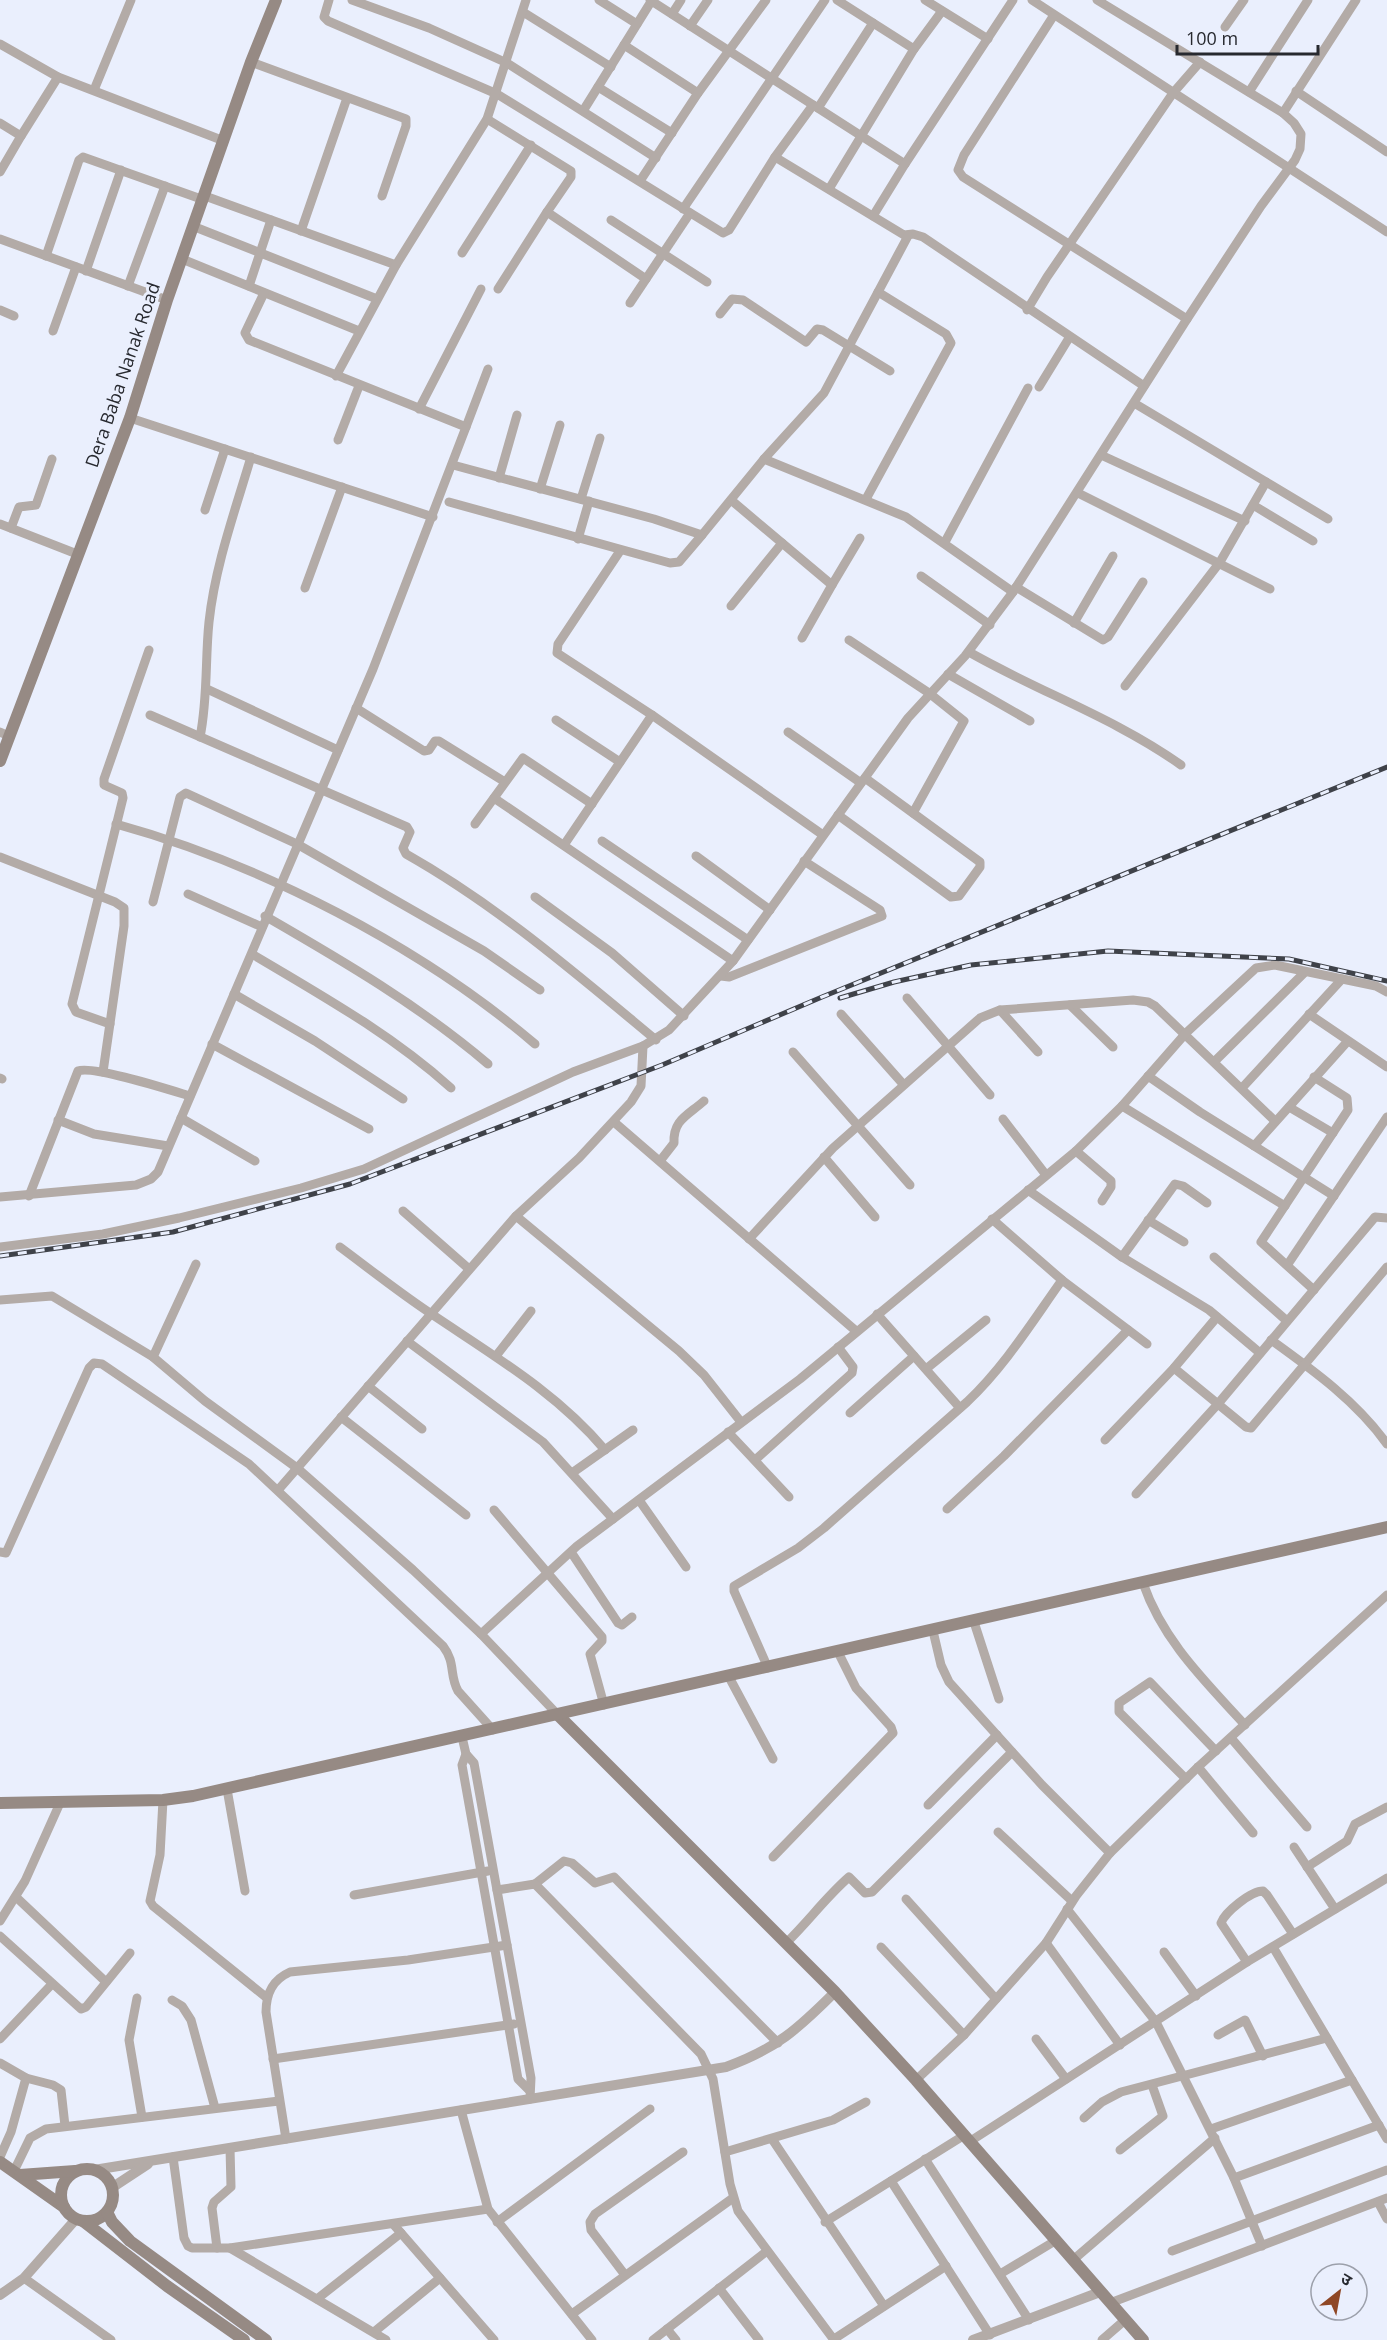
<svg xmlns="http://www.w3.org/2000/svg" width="1387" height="2340" font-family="'Open Sans','Noto Sans Devanagari',sans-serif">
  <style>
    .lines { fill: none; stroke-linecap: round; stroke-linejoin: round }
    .minor { stroke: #b3aba7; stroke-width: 9 }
    .tertiary { stroke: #b3aba7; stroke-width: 10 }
    .secondary { stroke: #968a84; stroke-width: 12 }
    .rail-casing { stroke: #3f4249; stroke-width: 5 }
    .rail { stroke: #eaeffd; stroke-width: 3; stroke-dasharray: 9; stroke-linecap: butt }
    .labels { text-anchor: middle; stroke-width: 6; stroke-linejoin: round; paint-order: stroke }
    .street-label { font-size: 18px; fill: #27292f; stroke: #eaeffd }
  </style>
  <rect width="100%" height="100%" fill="#eaeffd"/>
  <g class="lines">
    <g class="minor">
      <path d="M329,0L324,17L328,21L497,94L723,233L729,230L775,157L813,105"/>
      <path d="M352,0L429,28L507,63L656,158"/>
      <path d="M599,0L637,24"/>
      <path d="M650,0L905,164"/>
      <path d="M837,0L914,49"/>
      <path d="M925,0L988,39"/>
      <path d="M1032,0L1387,232"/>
      <path d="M1097,0L1283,113L1356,0"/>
      <path d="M523,12L611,67"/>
      <path d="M672,14L681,0"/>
      <path d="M1054,15L964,155L958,170L963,177L1187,319"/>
      <path d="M690,26L708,0"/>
      <path d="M1225,27L1244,0"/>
      <path d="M0,44L58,77L224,141"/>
      <path d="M624,45L698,93"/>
      <path d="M251,62L406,119V126L382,196"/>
      <path d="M598,87L672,133"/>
      <path d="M94,90L131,0"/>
      <path d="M1296,91L1387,152"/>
      <path d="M1249,92L1308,0"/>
      <path d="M818,108L873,23"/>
      <path d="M583,111L652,0"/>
      <path d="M487,119L571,171V177L547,212L646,279"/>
      <path d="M0,123L21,136L58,77"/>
      <path d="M775,157L904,235L913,234L923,237L1144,386"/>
      <path d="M0,172L21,136"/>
      <path d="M640,181L698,93L766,0"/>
      <path d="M829,189L914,49L942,11"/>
      <path d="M205,196L396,265"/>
      <path d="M683,209L825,0"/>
      <path d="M873,216L905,164L1013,0"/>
      <path d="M611,220L707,282"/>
      <path d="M195,227L377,299"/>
      <path d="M301,231L347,98"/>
      <path d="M0,239L167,300"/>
      <path d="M462,253L531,145"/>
      <path d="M46,256L79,160L83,157L204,200"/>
      <path d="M182,259L359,331"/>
      <path d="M86,271L121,170"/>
      <path d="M128,286L165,186"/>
      <path d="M249,286L271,220"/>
      <path d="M498,289L547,212"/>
      <path d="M630,303L690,213"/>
      <path d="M0,310L14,316"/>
      <path d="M1027,310L1047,277L1173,93L1200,62"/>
      <path d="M720,314L732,299L743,300L806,342L817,329L823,330L890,371"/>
      <path d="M53,331L76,267"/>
      <path d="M336,376L396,265L487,119L526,0"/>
      <path d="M1039,387L1069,338"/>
      <path d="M1134,403L1328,519"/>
      <path d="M419,409L481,289"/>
      <path d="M130,418L433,517"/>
      <path d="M466,427L488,369"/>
      <path d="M338,440L359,386"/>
      <path d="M1101,455L1245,521"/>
      <path d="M764,459L906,517L1013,592"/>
      <path d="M453,465L654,519L702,535L764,459L824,393L908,236"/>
      <path d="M499,478L517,415"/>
      <path d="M540,489L560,425"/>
      <path d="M1078,493L1270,589"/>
      <path d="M581,499L600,438"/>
      <path d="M866,499L951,343L946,334L878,292"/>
      <path d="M731,500L832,585L802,638"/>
      <path d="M449,502L670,563L679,562L702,535"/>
      <path d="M1253,505L1313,541"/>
      <path d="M205,510L225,449"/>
      <path d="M0,524L77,554"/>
      <path d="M11,528L19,507L36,505L52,459"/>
      <path d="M578,539L589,501"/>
      <path d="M945,542L1028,388"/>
      <path d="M620,551L558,644L557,653L652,715L823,835"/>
      <path d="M921,576L990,625"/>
      <path d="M832,585L860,538"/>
      <path d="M1016,587L1103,640L1108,637L1143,582"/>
      <path d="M305,588L342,487"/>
      <path d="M731,606L782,543"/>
      <path d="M1074,623L1113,556"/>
      <path d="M849,640L929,693L964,721L913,813"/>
      <path d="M969,652C1039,692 1115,718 1181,765"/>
      <path d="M948,674L1030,721"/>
      <path d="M1125,686L1220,562L1266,482"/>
      <path d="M207,689L338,750"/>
      <path d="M356,708L424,751L429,750L435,741H439L505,782"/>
      <path d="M150,715L407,827L410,832L403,848L406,854C498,906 575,973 656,1040"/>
      <path d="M556,720L620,762"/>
      <path d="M0,732L9,736"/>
      <path d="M788,732L861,783"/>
      <path d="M200,737C208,698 205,660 209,622C215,566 235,511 251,457"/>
      <path d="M494,798L733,961"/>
      <path d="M838,815L951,897L959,896L980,867V862L865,778"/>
      <path d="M116,824C261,864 420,946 535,1044"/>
      <path d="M475,824L523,758L592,804"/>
      <path d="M602,841L748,940"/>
      <path d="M564,845L652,715"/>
      <path d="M696,856L770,910"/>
      <path d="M0,857L115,902L124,908V926L103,1072"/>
      <path d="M188,894L262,927"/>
      <path d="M535,897L612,953L684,1016"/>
      <path d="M153,902L180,797L186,793L297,844L484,951L540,990"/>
      <path d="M265,916C343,961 420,1006 488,1064"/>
      <path d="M252,954C321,995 391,1034 451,1088"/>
      <path d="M721,976L729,977L882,916L880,910L804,861"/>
      <path d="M234,994L315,1041L403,1099"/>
      <path d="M907,998L990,1095"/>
      <path d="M1070,1005L1113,1047"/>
      <path d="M1000,1010L1038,1052"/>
      <path d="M841,1014L903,1084"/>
      <path d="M1309,1014L1387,1067"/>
      <path d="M110,1024L76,1012L72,1004L123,798L122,793L104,785V779L149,650"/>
      <path d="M212,1044L369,1129"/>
      <path d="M793,1052L910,1185"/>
      <path d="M1215,1061L1305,972"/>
      <path d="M1148,1076L1200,1112L1334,1196"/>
      <path d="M0,1078L2,1079"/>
      <path d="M1242,1088L1342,979"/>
      <path d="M1122,1106L1285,1206"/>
      <path d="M1289,1107L1333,1133"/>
      <path d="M181,1118L255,1161"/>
      <path d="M1003,1119L1046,1175"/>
      <path d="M58,1120L94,1134L168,1146"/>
      <path d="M614,1122L856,1331"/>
      <path d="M1254,1146L1347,1042"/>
      <path d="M1076,1151L1111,1181V1187L1102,1201"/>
      <path d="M824,1157L875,1217"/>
      <path d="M660,1161L674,1143C673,1120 687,1116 704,1101"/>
      <path d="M1028,1190L1122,1257L1209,1310L1260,1353"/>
      <path d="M29,1196L78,1071C92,1065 170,1090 190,1096"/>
      <path d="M0,1197L136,1185L151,1179L158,1172L373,669L466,427L249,340L245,333L264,293"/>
      <path d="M403,1211L469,1269"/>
      <path d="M516,1216L679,1351L704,1375L741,1422"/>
      <path d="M992,1219L1062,1280L1147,1344"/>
      <path d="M1148,1220L1184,1242"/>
      <path d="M749,1239L833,1148L980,1018L1000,1010L1133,1000L1148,1002L1155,1006L1275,1121"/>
      <path d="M0,1247L103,1234L179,1218L301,1188L364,1169L573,1072L643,1046L669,1030L733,961L908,718L965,656L1013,592L1187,319L1261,206L1295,160L1300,149L1301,134L1294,123L1283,113"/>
      <path d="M340,1247C371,1270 401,1294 433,1315C494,1356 557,1393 605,1450"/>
      <path d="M1122,1257L1175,1184L1183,1186L1207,1203"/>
      <path d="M1214,1257L1287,1321"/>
      <path d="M1288,1264L1387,1117"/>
      <path d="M1314,1290L1261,1242L1348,1110L1347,1098L1314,1077"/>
      <path d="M0,1300L52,1296L153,1357L205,1401L297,1468L413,1570L481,1634L558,1715"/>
      <path d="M877,1314L960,1408"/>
      <path d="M1271,1340C1314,1371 1356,1401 1387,1444"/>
      <path d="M407,1341L543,1442L613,1519"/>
      <path d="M496,1356L531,1311"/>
      <path d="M153,1357L196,1264"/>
      <path d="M1174,1368L1246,1427L1251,1428L1387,1267"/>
      <path d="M926,1369L986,1320"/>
      <path d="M368,1386L422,1429"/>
      <path d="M850,1413L914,1356"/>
      <path d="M341,1417L466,1515"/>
      <path d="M728,1432L789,1497"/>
      <path d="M1105,1440L1174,1368L1217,1317"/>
      <path d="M755,1460L852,1373L853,1367L838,1347"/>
      <path d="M572,1473L633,1430"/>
      <path d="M279,1489L516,1216L579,1158L631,1102L641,1086L643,1046"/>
      <path d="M1136,1494L1217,1405L1375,1217L1387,1218"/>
      <path d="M639,1500L686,1567"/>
      <path d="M947,1509L1004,1456L1128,1330"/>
      <path d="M494,1510L602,1637V1641L590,1654L604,1705"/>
      <path d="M0,1552L6,1553L89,1368L94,1363L102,1364L249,1464L443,1646C456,1663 449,1675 458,1691L493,1730"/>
      <path d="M571,1552L618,1623L622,1625L632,1617"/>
      <path d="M1143,1583C1163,1641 1205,1681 1245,1725"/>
      <path d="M974,1622L999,1699"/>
      <path d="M933,1631L941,1665L949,1682L1042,1785L1110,1853"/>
      <path d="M481,1634L577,1546L800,1379L1076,1151L1122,1106L1186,1033L1256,968L1275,965L1376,986L1387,992"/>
      <path d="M768,1668L734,1591V1586L798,1548L824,1528L967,1402C1005,1366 1032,1322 1062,1280"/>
      <path d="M729,1677L773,1759"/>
      <path d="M462,1737L466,1754L474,1763L531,2078L530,2099"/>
      <path d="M1231,1738L1307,1827"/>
      <path d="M466,1754L462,1765L518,2079L529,2090"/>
      <path d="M1198,1767L1253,1833"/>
      <path d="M1186,1779L1119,1712V1703L1150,1682L1216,1751"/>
      <path d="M227,1789L245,1891"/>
      <path d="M163,1800L160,1855L150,1901L153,1906L267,1998"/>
      <path d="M928,1805L997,1735"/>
      <path d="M998,1832L1072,1901"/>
      <path d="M1294,1847L1335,1909"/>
      <path d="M773,1857L893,1733L891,1727L856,1688L838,1652"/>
      <path d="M1307,1867L1347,1841L1355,1824L1387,1807"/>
      <path d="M535,1884L564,1861L572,1863L595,1883L614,1877L778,2043"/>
      <path d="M497,1890L535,1884L701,2054L713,2079L730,2184L738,2211L834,2340"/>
      <path d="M354,1895L488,1871"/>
      <path d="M16,1897L106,1982"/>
      <path d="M906,1899L996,1999"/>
      <path d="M1067,1909L1156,2022L1234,2178L1262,2246"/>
      <path d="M0,1921L25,1881L60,1803"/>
      <path d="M0,1936L81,2009L86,2007L130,1953"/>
      <path d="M786,1943C808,1922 825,1898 849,1877L865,1893L872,1892L1012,1752"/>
      <path d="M1046,1943L1120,2045"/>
      <path d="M881,1947L964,2035"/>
      <path d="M1273,1947L1387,2139"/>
      <path d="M1164,1952L1196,1996"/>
      <path d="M1247,1962L1221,1923C1225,1912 1251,1891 1263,1891L1267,1895L1293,1934"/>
      <path d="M137,1998L129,2040L142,2117"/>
      <path d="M172,2000L182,2006L191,2020L215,2108"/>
      <path d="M1218,2035L1245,2020L1263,2056"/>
      <path d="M0,2039L52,1984"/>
      <path d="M1036,2039L1066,2079"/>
      <path d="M273,2059L514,2024"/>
      <path d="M0,2063L26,2078L11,2132L0,2157"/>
      <path d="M26,2078L53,2085L61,2090L65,2126"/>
      <path d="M916,2080L964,2035L1046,1943L1076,1896L1110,1853L1198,1767L1387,1595"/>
      <path d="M461,2110L488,2209L592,2340"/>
      <path d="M1084,2118L1102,2102L1121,2092L1327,2038"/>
      <path d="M1211,2129L1352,2080"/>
      <path d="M286,2139L266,2012C266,1994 272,1980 290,1972L408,1960L507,1945"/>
      <path d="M772,2139L884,2306"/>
      <path d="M969,2142L1247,1962L1387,1878"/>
      <path d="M1120,2150L1163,2116L1152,2085"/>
      <path d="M725,2152L833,2120L866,2102"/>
      <path d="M173,2157L184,2238L188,2246L192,2248H230L488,2209"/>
      <path d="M925,2159L1029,2320"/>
      <path d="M14,2171L30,2138L46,2129L279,2101"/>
      <path d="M1234,2178L1379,2125"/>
      <path d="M891,2181L990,2335"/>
      <path d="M1378,2202L1387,2219"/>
      <path d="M497,2222L650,2109"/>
      <path d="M825,2222L963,2136"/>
      <path d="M394,2225L494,2340"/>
      <path d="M217,2248L212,2208L214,2202L231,2187L230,2148"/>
      <path d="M230,2248L386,2340"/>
      <path d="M1172,2251L1387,2170"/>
      <path d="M1073,2260L1215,2138"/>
      <path d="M1000,2274L1055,2241"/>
      <path d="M625,2275L591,2230L590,2222L595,2214L683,2152"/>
      <path d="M24,2278L111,2340"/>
      <path d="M719,2288L759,2340"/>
      <path d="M317,2299L401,2233"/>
      <path d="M1110,2303L1387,2198"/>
      <path d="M572,2314L733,2198"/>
      <path d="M667,2329L676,2340"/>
      <path d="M374,2332L440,2278"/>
      <path d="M834,2339L946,2266"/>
      <path d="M653,2340L767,2251"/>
      <path d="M1102,2340L1125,2320"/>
    </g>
    <g class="tertiary">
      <path d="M94,2170L726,2067C776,2049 798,2029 835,1992"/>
      <path d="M113,2191V2187L148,2164"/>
      <path d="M0,2295L24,2278L76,2219"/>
      <path d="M973,2340L1100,2292"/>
    </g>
    <g class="secondary">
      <path d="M0,761L130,418L167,300L251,62L276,0"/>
      <path d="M558,1715L835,1992L916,2080L1143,2340"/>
      <path d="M0,1803L163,1800L193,1796L1387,1527"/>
      <path d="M0,2162L64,2207"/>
      <circle cx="87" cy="2195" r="26"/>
      <path d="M20,2175L75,2171"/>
      <path d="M107,2212L112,2222L130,2241L266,2340"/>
      <path d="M83,2221L167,2286L244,2340"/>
    </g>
    <g class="rail-casing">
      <g id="rail">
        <path d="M840,998L894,982L971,965L1108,951L1289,959L1387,981"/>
        <path d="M0,1256L173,1232L350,1184L662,1065L822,997L1387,767"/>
      </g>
    </g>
    <use href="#rail" class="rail"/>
  </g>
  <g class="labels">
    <g class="street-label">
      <text transform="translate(123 375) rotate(-71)" y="6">Dera Baba Nanak Road</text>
    </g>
  </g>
  <g transform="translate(1339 2292) rotate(31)"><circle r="28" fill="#eaeffd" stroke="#9ca0ab" stroke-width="1.5"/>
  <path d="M0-4.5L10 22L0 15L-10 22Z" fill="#8f4725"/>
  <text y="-9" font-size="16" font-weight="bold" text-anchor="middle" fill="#27292f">उ</text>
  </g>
  <path d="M1177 45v9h141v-9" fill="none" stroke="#27292f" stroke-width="3"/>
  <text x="1186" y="45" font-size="18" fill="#27292f" stroke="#eaeffd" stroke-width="4.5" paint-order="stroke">100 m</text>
</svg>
